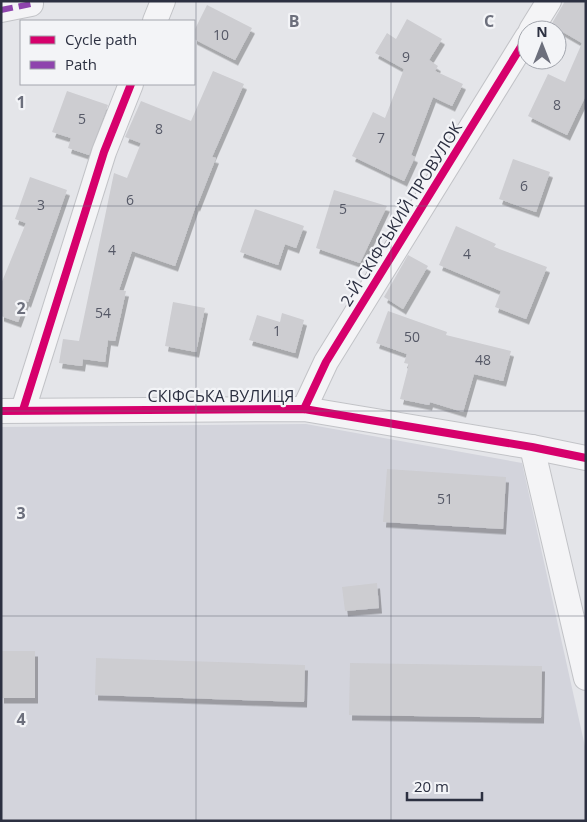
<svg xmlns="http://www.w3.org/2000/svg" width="587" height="822" font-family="'Open Sans',sans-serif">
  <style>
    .built { fill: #d3d4dc }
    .building { fill: #cdcdd1; filter: url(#shadow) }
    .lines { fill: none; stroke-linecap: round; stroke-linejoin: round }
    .minor-casing { stroke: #c2c3c7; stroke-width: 26 }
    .minor { stroke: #f4f4f6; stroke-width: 24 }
    .quiet { stroke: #8e44ad; stroke-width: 6; stroke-dasharray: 12 6; stroke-linecap: butt }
    .cycleway-casing { stroke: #f3f4f7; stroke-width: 11 }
    .cycleway { stroke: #d6006c; stroke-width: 8 }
    .grid { fill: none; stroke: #6c6f7c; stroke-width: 1; stroke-opacity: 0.55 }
    .labels { text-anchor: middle; stroke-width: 4.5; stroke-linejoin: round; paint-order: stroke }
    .number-label { font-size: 14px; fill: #555866 }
    .street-label { font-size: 16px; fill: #2c3041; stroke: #f3f4f7 }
    .grid-label { font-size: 16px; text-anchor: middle; font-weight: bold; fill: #6c6f7c; stroke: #f3f4f7; stroke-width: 4.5; stroke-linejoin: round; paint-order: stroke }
  </style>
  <defs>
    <filter id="shadow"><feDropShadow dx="3" dy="5.5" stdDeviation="0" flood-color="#0004"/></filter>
  </defs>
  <rect width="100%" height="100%" fill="#e4e5e9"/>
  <path class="built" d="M306,424L522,463L586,751V821H1V427Z"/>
  <g class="building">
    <path d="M565,1H586V95L567,135L528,116L548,74L565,82L582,43L551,25Z"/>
    <path d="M207,5L252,28L235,60L194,39V31Z"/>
    <path d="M407,19L442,39L429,60L438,66L435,71L463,84L452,106L433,97L411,155L415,157L404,181L352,156L373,112L385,118L404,69L375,53L387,33L396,39Z"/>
    <path d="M213,71L244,84L212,157L216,158L197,206L196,205L175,266L132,251L119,290L126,291L115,341L108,340L105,362L83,359L82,366L59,363L63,339L79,341L114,173L127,178L141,143L125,137L141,101L191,121Z"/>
    <path d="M67,91L108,105L89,155L68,148L71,138L52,132Z"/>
    <path d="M513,159L550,172L536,212L499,199Z"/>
    <path d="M30,177L67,190L28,302L26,301L18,322L1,316V284L26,223L15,219Z"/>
    <path d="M334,190L387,206L360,263L316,248Z"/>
    <path d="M255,209L304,226L296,248L285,244L278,265L240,252Z"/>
    <path d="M456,226L496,244L494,247L547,267L526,319L495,307L501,291L439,265Z"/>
    <path d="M408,255L428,266L403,309L384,297Z"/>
    <path d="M173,302L205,308L196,352L165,346Z"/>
    <path d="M388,311L447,332L446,335L511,351L503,381L474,374L463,412L430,402L429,405L400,399L409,364L404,363L407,354L376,343Z"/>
    <path d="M282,313L304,320L295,353L249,340L257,315L280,322Z"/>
    <path d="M387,469L506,477L503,529L383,522Z"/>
    <path d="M377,583L379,608L345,611L342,587Z"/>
    <rect x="1" y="651" width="34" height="47"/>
    <path d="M96,658L305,665L304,702L95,695Z"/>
    <path d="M350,663L542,666L541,718L349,715Z"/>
  </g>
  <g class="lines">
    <g class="minor-casing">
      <g id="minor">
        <path d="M1,10L31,4"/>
        <path d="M155,21L163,1"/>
        <path d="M531,30L549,1"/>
        <path d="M304,409L326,362L527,37"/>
        <path d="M23,410L104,152L131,84"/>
        <path d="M1,411L304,409L532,447L586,458"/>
        <path d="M532,447L586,678"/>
      </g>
    </g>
    <use href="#minor" class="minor"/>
    <path class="quiet" d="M1,10L31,4"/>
    <g class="cycleway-casing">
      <g id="cycleway">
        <path d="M304,409L326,362L527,37"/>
        <path d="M23,410L104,152L131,84"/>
        <path d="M1,411L304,409L532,447L586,458"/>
      </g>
    </g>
    <use href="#cycleway" class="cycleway"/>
  </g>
  <path class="grid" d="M196,1V821M391,1V821M1,206H586M1,411H586M1,616H586"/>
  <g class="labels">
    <g class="number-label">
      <text x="221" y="40">10</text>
      <text x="406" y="62">9</text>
      <text x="557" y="110">8</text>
      <text x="82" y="124">5</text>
      <text x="159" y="134">8</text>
      <text x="381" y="143">7</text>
      <text x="524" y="191">6</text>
      <text x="130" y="205">6</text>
      <text x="41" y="210">3</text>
      <text x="343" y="214">5</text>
      <text x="112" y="255">4</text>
      <text x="467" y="259">4</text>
      <text x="103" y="318">54</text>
      <text x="277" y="336">1</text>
      <text x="412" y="342">50</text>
      <text x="483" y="365">48</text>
      <text x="445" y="504">51</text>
    </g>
    <g class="street-label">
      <text transform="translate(401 214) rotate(-58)" y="6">2-Й СКІФСЬКИЙ ПРОВУЛОК</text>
      <text x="221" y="402">СКІФСЬКА ВУЛИЦЯ</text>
    </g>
  </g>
  <g class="grid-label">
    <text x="294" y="27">B</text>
    <text x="489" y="27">C</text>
    <text x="21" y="108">1</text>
    <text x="21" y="314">2</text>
    <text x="21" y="519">3</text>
    <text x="21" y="725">4</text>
  </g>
  <rect width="587" height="822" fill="none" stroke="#2c3041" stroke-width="5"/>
  <rect x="20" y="20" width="175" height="65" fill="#f3f4f7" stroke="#a3a6ae"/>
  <rect x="30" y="36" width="25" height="8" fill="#d6006c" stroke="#a3a6ae"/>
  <text x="65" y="45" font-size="15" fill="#2c3041">Cycle path</text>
  <rect x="30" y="61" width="25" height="8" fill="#8e44ad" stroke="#a3a6ae"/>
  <text x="65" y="70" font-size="15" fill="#2c3041">Path</text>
  <g transform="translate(542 45)"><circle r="24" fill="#f3f4f7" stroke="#a3a6ae"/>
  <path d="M0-4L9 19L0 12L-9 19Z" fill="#6c6f7c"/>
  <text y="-8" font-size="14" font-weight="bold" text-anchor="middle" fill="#2c3041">N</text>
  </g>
  <path d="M407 792v8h75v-8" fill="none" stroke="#2c3041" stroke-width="2.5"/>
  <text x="414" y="792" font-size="15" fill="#2c3041" stroke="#f3f4f7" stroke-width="4" paint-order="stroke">20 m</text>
</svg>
